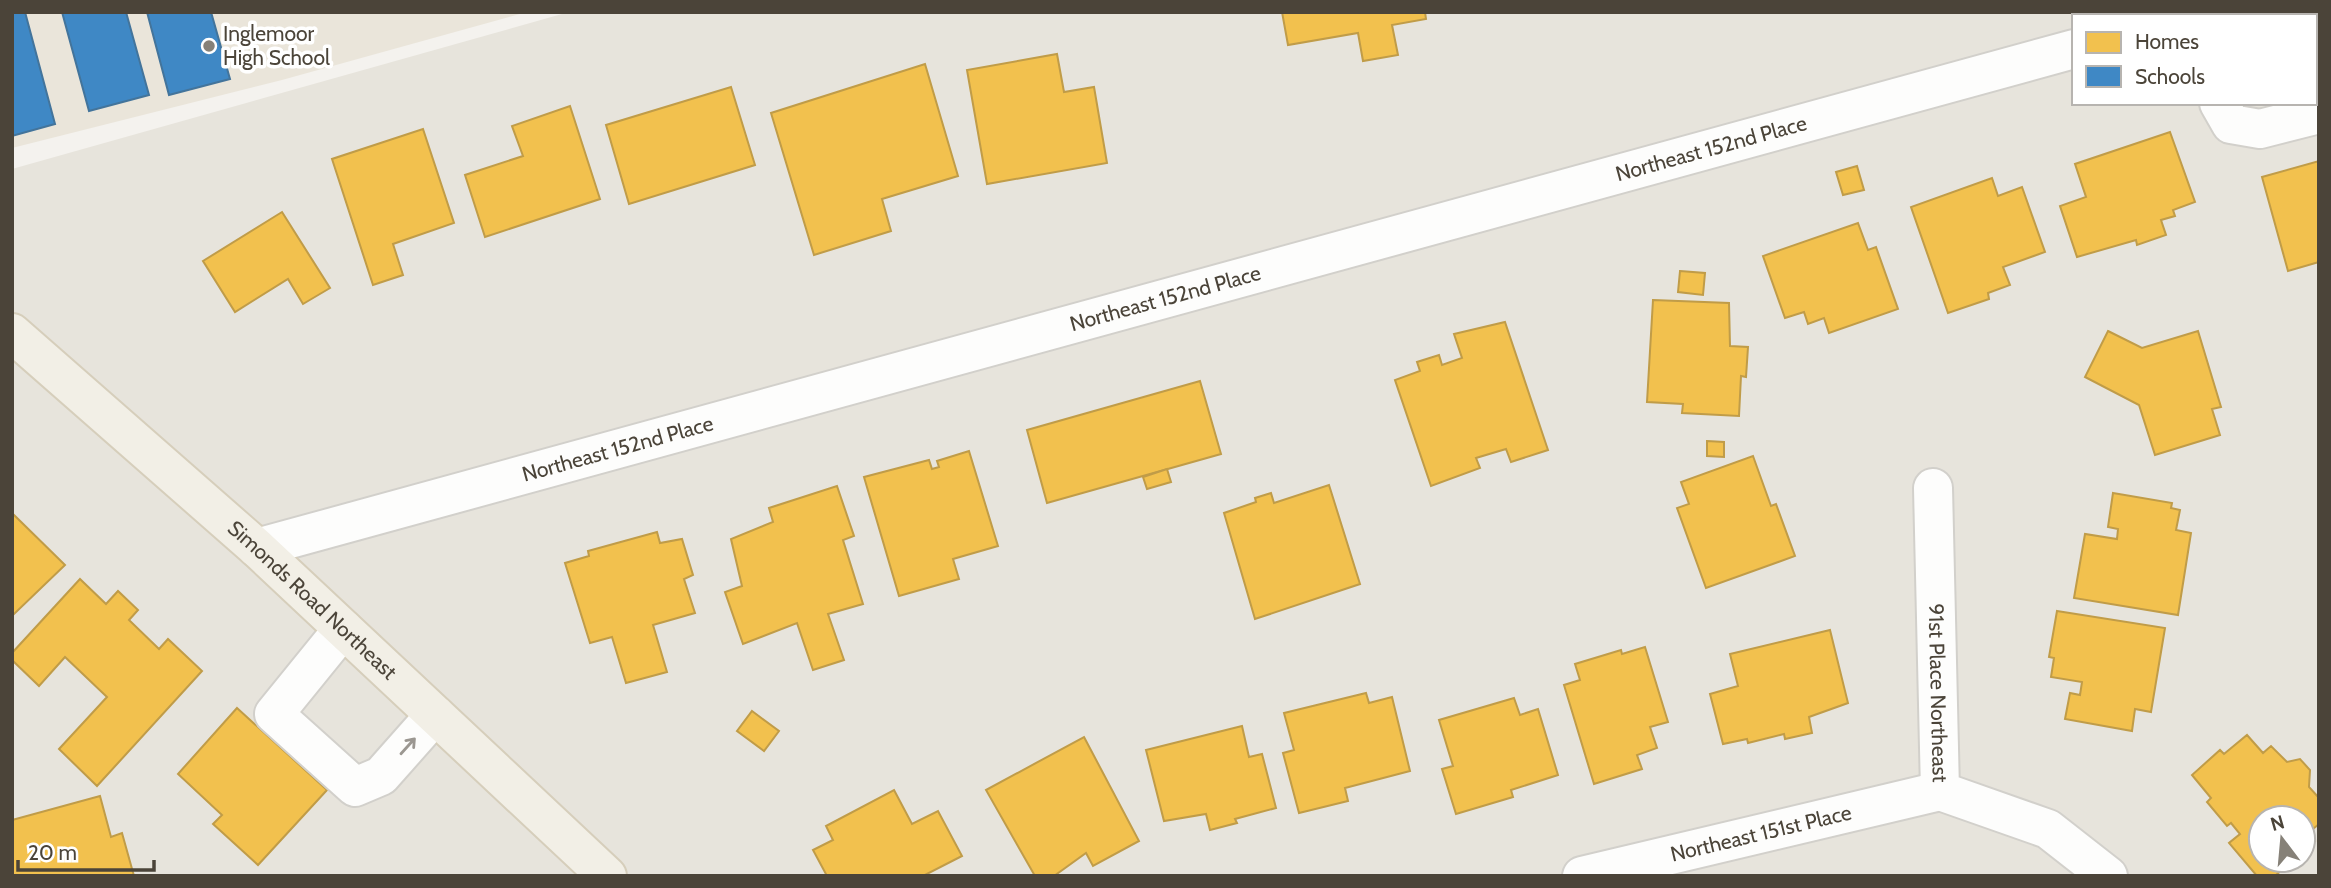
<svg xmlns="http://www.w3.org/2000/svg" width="2331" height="888" font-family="Cabin,sans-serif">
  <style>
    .residential { fill: #e7e4dc; fill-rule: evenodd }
    .education { fill: #eae5da }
    .homes { fill: #f2c14e; stroke: #c09c48; stroke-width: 2 }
    .schools { fill: #3f88c5; stroke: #43749b; stroke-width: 2 }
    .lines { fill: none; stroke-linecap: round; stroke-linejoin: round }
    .minor-casing { stroke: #d2d0cb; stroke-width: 42 }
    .major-casing { stroke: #d6cebb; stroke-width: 42 }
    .minor { stroke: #fdfdfc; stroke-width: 38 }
    .major { stroke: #f2efe6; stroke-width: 38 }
    .oneway { stroke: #9b9791 }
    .poi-dot { fill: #868178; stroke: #fff; stroke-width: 2.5 }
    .labels { text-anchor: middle; stroke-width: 7; stroke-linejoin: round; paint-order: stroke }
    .poi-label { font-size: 21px; fill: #4b4439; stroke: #fff; text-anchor: start }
    .street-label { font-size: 21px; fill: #4b4439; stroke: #fff }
  </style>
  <rect width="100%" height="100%" fill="#f4f2ee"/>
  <path class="residential" d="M569,12H2319V876H12V169ZM2074,16H2315V103H2074ZM2261,818H2303V860H2261Z"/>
  <path class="education" d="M12,12H527L282,80L12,148Z"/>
  <g class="homes">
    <path d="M1282,12H1425L1426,19L1392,25L1398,55L1363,61L1358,33L1288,45Z"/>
    <path d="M1057,54L1064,92L1094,87L1107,163L987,184L967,70Z"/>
    <path d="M925,64L958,176L882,199L891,231L814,255L771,113Z"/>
    <path d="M731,87L755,165L629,204L606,125Z"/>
    <path d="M570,106L600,199L485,237L465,175L523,156L512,126Z"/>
    <path d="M423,129L454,223L393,244L403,275L373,285L332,159Z"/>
    <path d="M2170,132L2195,202L2173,210L2175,216L2161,220L2166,235L2137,245L2136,240L2077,257L2060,206L2086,197L2075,164Z"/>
    <path d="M2319,161V262L2288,271L2262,177Z"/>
    <path d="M1857,166L1864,190L1843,195L1836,172Z"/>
    <path d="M1992,178L1998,196L2022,187L2045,252L2003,267L2010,285L1988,293L1989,299L1948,313L1911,207Z"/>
    <path d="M282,212L330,288L303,304L288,279L235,312L203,261Z"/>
    <path d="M1858,223L1868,250L1876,247L1898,309L1829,333L1824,318L1808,324L1804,312L1785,318L1763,256Z"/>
    <path d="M1680,271L1705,273L1703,295L1678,292Z"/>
    <path d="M1653,300L1729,303L1730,346L1748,347L1746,377L1741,376L1739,416L1682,413L1683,404L1647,402Z"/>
    <path d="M1505,322L1548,450L1511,462L1506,449L1476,458L1480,468L1431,486L1395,380L1420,371L1417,362L1439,355L1442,365L1462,358L1454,334Z"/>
    <path d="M2108,331L2142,348L2198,331L2221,407L2212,409L2220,435L2155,455L2139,405L2085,377Z"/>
    <path d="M1200,381L1221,454L1047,503L1027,430Z"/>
    <path d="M1707,441L1724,442V457L1707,456Z"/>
    <path d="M969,451L998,546L953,559L959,579L899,596L864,477L929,460L932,469L939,467L937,461Z"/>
    <path d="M1753,456L1771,506L1776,504L1795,556L1706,588L1677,508L1689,504L1681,482Z"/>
    <path d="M1167,469L1171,482L1147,489L1143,477Z"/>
    <path d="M1329,485L1360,584L1255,619L1224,513L1256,502L1255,498L1271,493L1274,503Z"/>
    <path d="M837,486L854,536L843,540L863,604L828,614L844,660L813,670L797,623L743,644L725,592L742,586L731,539L773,522L769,508Z"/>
    <path d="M2113,493L2172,503L2171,508L2180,510L2176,530L2191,533L2178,615L2074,598L2085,534L2117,539L2118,529L2108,527Z"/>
    <path d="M12,513L65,565L12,616Z"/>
    <path d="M657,532L660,543L682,539L693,575L684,579L695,613L653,625L667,672L626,683L612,637L590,643L565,563L589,556L588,551Z"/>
    <path d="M80,579L106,604L118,591L138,610L129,620L159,649L168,639L202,671L97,786L59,749L107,697L65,657L39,686L12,660V653Z"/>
    <path d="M2057,611L2165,628L2151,712L2135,709L2132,731L2065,719L2070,693L2080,695L2082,682L2051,677L2054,658L2049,657Z"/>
    <path d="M1830,630L1848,703L1809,717L1812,733L1785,739L1784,734L1748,743L1747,739L1723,744L1710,694L1738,686L1730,654Z"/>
    <path d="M1645,647L1668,722L1650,727L1657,748L1637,755L1642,769L1594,784L1564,685L1580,680L1575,664L1621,650L1622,654Z"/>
    <path d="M1366,693L1369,703L1392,697L1410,771L1345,788L1348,801L1299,813L1283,753L1294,750L1284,713Z"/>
    <path d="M1514,698L1520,715L1538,709L1558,775L1511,790L1513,797L1456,814L1442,769L1453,766L1439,720Z"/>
    <path d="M237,708L327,790L258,865L213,824L222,815L178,774Z"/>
    <path d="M752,711L779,731L764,751L737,731Z"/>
    <path d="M1242,726L1249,757L1262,754L1276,808L1235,819L1237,823L1210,830L1206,814L1164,821L1146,750Z"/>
    <path d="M2247,735L2263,753L2271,746L2287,762L2300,759L2310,770L2309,787L2319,798V824L2308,833L2315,841L2303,851V818H2261V860H2293L2275,876H2257L2229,843L2240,834L2231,823L2227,826L2207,802L2211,798L2192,775L2220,750L2224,754Z"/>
    <path d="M1084,737L1139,841L1093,866L1086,853L1054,876H1035L986,790Z"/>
    <path d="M894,790L912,824L938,811L962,856L923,876H827L813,850L833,840L826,826Z"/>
    <path d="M100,796L111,837L122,833L134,876H12V820Z"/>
  </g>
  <g class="schools">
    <path d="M12,12H25L55,124L12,136Z"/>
    <path d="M62,12H126L149,95L89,111Z"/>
    <path d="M147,12H211L230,79L169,95Z"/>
  </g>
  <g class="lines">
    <g class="minor-casing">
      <g id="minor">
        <path d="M2193,16L2206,12"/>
        <path d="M2219,103L2231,124L2260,129L2319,114"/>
        <path id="s1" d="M1933,488L1940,791L2048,829L2108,876"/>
        <path id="s2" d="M257,548L2074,49"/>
        <path d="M343,629L274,714L355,787L381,776L435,715"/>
        <path id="s3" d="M1582,876L1940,791"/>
      </g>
    </g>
    <g class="major-casing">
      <g id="major">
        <path id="s4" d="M12,333L257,548L607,876"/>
      </g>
    </g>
    <use href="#minor" class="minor"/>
    <use href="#major" class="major"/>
  </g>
  <defs><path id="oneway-shaft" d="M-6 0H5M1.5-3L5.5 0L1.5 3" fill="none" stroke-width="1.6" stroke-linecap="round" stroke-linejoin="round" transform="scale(1.75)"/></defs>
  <use class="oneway" href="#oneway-shaft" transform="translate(408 746) rotate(-48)"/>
  <circle class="poi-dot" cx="209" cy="46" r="7"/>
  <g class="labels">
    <g class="poi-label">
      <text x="223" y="41">Inglemoor<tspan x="223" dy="24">High School</tspan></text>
    </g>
    <g class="street-label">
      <text dy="7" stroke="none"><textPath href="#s2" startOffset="1508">Northeast 152nd Place</textPath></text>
      <text dy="7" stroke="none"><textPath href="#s2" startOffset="942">Northeast 152nd Place</textPath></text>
      <text dy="7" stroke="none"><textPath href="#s2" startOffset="374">Northeast 152nd Place</textPath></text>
      <text dy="7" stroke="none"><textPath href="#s4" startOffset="402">Simonds Road Northeast</textPath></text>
      <text dy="7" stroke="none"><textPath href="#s1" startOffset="205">91st Place Northeast</textPath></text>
      <text dy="7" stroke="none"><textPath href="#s3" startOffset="184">Northeast 151st Place</textPath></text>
    </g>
  </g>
  <rect width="2331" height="888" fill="none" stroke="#4b4439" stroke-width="28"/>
  <rect x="2072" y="14" width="245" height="91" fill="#ffffff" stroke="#b7b4b0" stroke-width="2"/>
  <rect x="2086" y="32" width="35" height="21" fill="#f2c14e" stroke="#b7b4b0" stroke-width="2"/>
  <text x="2135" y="49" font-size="21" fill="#4b4439">Homes</text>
  <rect x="2086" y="66" width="35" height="21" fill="#3f88c5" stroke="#b7b4b0" stroke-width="2"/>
  <text x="2135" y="84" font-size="21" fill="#4b4439">Schools</text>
  <g transform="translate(2282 839) rotate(344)"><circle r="33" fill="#ffffff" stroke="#b7b4b0" stroke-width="2"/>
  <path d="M0-5L12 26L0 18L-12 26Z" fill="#868178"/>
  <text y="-10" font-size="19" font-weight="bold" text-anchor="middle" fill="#4b4439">N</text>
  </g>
  <path d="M18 860v10h136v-10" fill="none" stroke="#4b4439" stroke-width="3.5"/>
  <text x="28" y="860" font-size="21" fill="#4b4439" stroke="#ffffff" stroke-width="5" paint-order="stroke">20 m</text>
</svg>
